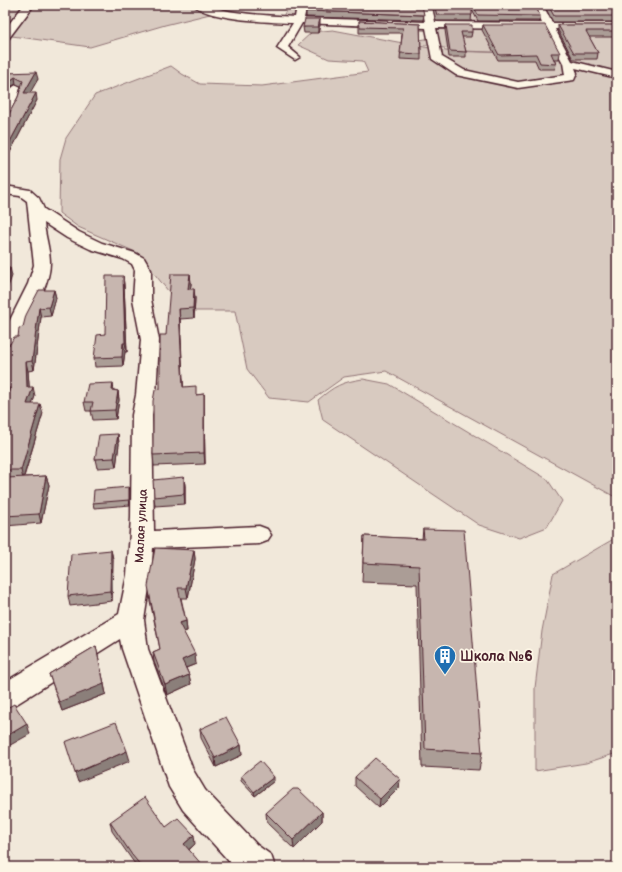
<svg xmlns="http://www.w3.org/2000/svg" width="622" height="872" font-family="'Balsamiq Sans',sans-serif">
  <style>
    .green { fill: #d8cac0; stroke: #917476 }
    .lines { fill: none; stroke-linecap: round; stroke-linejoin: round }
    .street-casing { stroke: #4a1f2b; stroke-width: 3 }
    .street { fill: #fcf5e5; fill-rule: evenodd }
    .wall { fill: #ab9d96; stroke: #4a1f2b }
    .shaded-wall { fill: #8b7f7a; stroke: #4a1f2b }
    .building { fill: #c7b6af; stroke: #4a1f2b }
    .labels { text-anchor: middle; stroke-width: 3.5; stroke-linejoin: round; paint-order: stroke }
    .street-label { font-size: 12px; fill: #4a1f2b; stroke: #fcf5e5 }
    .near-poi-label { font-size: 14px; font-weight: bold; fill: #4a1f2b; stroke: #fcf5e5; text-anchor: start }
  </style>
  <rect width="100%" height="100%" fill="#f1e8da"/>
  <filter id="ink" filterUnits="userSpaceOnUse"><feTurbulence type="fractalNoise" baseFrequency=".025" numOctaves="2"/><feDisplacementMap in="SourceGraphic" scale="8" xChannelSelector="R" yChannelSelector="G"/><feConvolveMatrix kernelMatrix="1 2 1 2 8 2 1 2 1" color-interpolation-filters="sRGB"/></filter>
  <g filter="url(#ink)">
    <g class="green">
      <path d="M5,5H202L207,7L210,14L165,25L90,47L5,35Z"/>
      <path d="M289,5H617V498L386,371L344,377L309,402L269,398L247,369L235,311H184L138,253L78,227L59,213L60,159L66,138L95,95L171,66L182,74L200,84L262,86L368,72L363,61L329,59L298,45L312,32L333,30L446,51L516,53L463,51L406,42L432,38L436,31L280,22Z"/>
      <path d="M363,379L389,384L547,479L562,501L547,527L519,538L479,525L323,420L318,400C334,386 342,382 363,379Z"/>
      <path d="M617,537V753L586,763L535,771V688L542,631L553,574Z"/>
    </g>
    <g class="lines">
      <g class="street-casing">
        <g id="street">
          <path d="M24,5H34L9,38L5,39V29Z"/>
          <path d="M194,5C209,5 221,10 235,12C255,15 275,16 295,17L297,5H307L304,18L425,22L422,5H432L435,22L542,23L533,5H543L552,23H617V29H555L572,61L617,72V78L575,68L577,73L574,80L518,88L456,75L432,59L426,28L302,23L288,47L300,57L295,60L277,48L293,23C272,22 208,20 194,5ZM436,28L545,29L563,63L565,75L518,82L464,70L442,57Z"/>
          <path d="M17,85L23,88L18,103L9,120L5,121C5,111 5,88 17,85Z"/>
          <path d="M5,186L30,190L39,198L44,209L79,232L102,243L135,253L144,258L151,270V299L159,340L156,395L152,415L154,531L259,526L267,529L271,535L267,541L259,544L153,548L151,575L144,620L148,649L193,770L205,790L257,845L271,855L275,867H234L183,810L169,787L122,649L120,639L15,705L5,708V682L119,614L127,575L131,518L132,415L136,395L141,340L133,299L135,270L132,264L123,259L90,249L67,238L44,223C45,236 50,249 50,263C50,289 25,324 14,348L12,352L5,354V330L28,284L34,265L27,201L20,196L5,194Z"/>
        </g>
      </g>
      <use href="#street" class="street"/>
    </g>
    <g class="wall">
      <path d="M432,5H535L540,16V21H478L472,10L471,21H436Z"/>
      <path d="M544,5H617V22H553Z"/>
      <path d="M306,11L424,15L423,20L306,17Z"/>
      <path d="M359,21L420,24L421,54V60L400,59L402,33H359Z"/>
      <path d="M320,25L318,33H304L303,27Z"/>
      <path d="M446,25L472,32L471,37H462L466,52V57H449L445,30Z"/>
      <path d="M483,25L560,53L559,59H554L556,64L555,69H539L535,60H498L482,30Z"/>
      <path d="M558,25H617V37H589L598,53L597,59H573L558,30Z"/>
      <path d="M5,73L38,79L29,93L37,100L5,162V115L9,114L18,97L21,86L16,84L12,86L7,94L5,104Z"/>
      <path d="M190,274L191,284L190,289L195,298L194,318L180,319L183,387L197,395L204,394V405L205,464L154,466L153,455L166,335Z"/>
      <path d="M123,276L124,285L127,352H125L123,366L95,367L94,358L105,334Z"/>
      <path d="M54,290L56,298L51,316L41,317L34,370L28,371L29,387L35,396L32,404L43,413L24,477L46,476L49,485L41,523L5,526V488L7,479H5V405L7,397H5V346L10,344L18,337L23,327Z"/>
      <path d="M114,390L118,391L119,400L116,419L93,420L91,411H86L84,402Z"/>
      <path d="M118,434L119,444L116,467L97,468L95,459Z"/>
      <path d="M184,477L185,486V504L155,506L154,497Z"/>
      <path d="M129,487L130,491V505L94,508L93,503Z"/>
      <path d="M423,529L482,753L479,770L422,767L417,584L362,582L364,536L422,539Z"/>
      <path d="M111,550L113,559L112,601L70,606L68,596Z"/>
      <path d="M194,550L195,559L188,598H181L186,621L187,631L183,632L196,664L186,668L189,675L191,684L167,695L154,662L153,652L160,649L149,596Z"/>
      <path d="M96,646L106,694L62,711L49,674Z"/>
      <path d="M200,729L241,745L242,755L216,767L201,738Z"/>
      <path d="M241,776L274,781L255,796L241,781Z"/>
      <path d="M355,777L400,779L399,788L379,808L355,786Z"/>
      <path d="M322,812V821L294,849L267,823L266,813Z"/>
      <path d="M110,822L166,827L195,844L189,850L203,867H137L112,831Z"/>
    </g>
    <g class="shaded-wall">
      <path d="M320,19V25L318,33V27Z"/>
      <path d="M36,72L38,79L26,100L24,93Z"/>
      <path d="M15,77L16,84L12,86L7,94L5,104V88L11,80Z"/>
      <path d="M36,93L37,100L5,162V151Z"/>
      <path d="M10,268L12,276L5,295V281Z"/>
      <path d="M190,274L191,284L189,299L188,289Z"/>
      <path d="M123,276L124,285L127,352L125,343Z"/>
      <path d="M194,289L195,298L194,318L193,308Z"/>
      <path d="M54,290L56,298L51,316L49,307Z"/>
      <path d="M39,308L41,317L34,370L32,361Z"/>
      <path d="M179,309L180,319L184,398L183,387Z"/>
      <path d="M123,343L125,352L123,366L122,357Z"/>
      <path d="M26,362L28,371L30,396L27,387Z"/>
      <path d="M113,383L114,392L112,390Z"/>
      <path d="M33,387L35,396L29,414L27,404Z"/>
      <path d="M118,391L119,400L116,419L115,410Z"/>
      <path d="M204,394V405L205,464L204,453Z"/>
      <path d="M40,404L43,413L23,479L21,470Z"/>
      <path d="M118,434L119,444L116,467L114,458Z"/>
      <path d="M46,476L49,485L41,523L39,514Z"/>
      <path d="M184,477L185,486V504L184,494Z"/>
      <path d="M129,487L130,491V505L129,500Z"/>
      <path d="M111,550L113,559L112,601L110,591Z"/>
      <path d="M194,550L195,559L188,598L186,588Z"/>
      <path d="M186,621L187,631L180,632L179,623Z"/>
      <path d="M96,646L106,694L62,711L59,702Z"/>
      <path d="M195,654L196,664L183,669L182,660Z"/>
      <path d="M189,675L191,684L167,695L165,685Z"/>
      <path d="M27,724L30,734L5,748V737Z"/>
      <path d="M241,745L242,755L216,767L215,758Z"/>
      <path d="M127,751L130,761L78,782L75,773Z"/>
      <path d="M274,777V781L255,796L254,792Z"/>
      <path d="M400,779L399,788L379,808L380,799Z"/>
      <path d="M322,812V821L294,849L293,840Z"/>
      <path d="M194,835L195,844L185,853L184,844Z"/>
    </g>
    <g class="building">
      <path d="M307,5H422L424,15L306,11Z"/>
      <path d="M434,5H472V15H437Z"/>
      <path d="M473,5H535L540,16L478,15Z"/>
      <path d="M548,5H617V16H554Z"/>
      <path d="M305,19H320L318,27H303Z"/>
      <path d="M359,21L420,24L421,54L400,53L403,28L360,27Z"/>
      <path d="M446,25H472V32H461L466,52L450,51Z"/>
      <path d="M483,25H545L560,53H551L556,64L540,63L536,54L499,55Z"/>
      <path d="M558,25H617V31H586L598,53H574Z"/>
      <path d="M36,72L24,93H36L5,151V115L9,114L18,97L23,81L15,77L11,80L5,89V73Z"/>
      <path d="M5,268H10L5,281Z"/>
      <path d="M171,274H190L188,289H194L193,308L179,309L183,387L196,386V395L204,394V453L153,455V401L155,390L160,389V335H166Z"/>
      <path d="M106,276H123L125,343H123L122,357L94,358L97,335L105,334Z"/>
      <path d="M39,290H54L49,307L39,308L32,361L26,362L27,387H33L27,404H40L21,470H5V405L10,388H5V346L10,344L14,337H18L19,328L23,327L26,315Z"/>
      <path d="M113,383L112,390L118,391L115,410L91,411L93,402H84L88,384Z"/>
      <path d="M118,434L114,458L95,459L99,435Z"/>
      <path d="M46,476L39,514L5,516V488L7,478Z"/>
      <path d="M184,477V494L154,497L153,480Z"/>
      <path d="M129,487V500L93,503L94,490Z"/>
      <path d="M423,529L464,530L482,753L425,749L419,566L363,563L364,536L424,539Z"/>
      <path d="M155,548L194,550L186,588H178L186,621L179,623L195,654L182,660L189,675L165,685L153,652L160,649L148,586Z"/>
      <path d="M111,550L110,591L68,596L71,554Z"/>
      <path d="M96,646L104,684L59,702L49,674Z"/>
      <path d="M14,704L27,724L5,737V709Z"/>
      <path d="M226,717L241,745L215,758L200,729Z"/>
      <path d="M116,722L127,751L75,773L65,742Z"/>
      <path d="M375,758L400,779L380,799L355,777Z"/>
      <path d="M260,761L274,777L254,792L241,776Z"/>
      <path d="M293,789H298L322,812L293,840L266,813Z"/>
      <path d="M145,797L166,827L178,818L194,835L184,844L203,866V867H142L132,855L110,822Z"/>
    </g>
  </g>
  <defs>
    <g id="building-pin" transform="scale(1.15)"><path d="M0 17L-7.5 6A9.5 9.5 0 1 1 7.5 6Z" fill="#1f6fb2" stroke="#fcf5e5"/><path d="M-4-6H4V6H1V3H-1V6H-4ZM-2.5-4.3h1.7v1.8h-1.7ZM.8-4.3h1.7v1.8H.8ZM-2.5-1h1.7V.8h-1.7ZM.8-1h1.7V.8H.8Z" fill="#fff"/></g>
  </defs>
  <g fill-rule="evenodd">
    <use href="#building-pin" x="445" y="656"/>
  </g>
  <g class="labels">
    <g class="street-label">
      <text transform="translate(141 526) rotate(-87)" y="4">Малая улица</text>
    </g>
    <g class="near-poi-label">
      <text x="460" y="661">Школа №6</text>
    </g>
  </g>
  <rect width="622" height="872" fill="none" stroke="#fcf5e5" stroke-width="20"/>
  <rect x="10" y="10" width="602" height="852" fill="none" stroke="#4a1f2b" stroke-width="1.5" filter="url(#ink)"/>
</svg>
